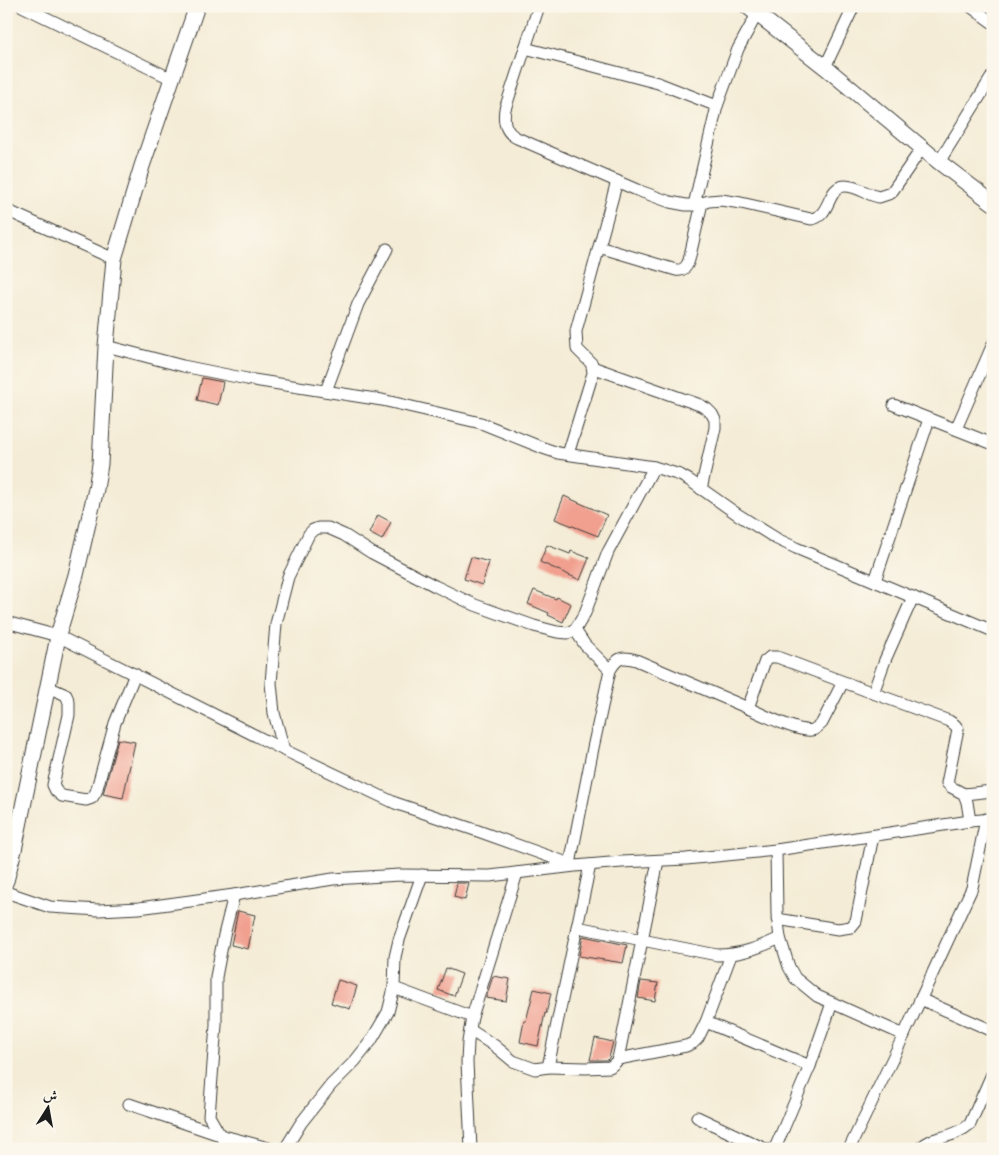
<svg xmlns="http://www.w3.org/2000/svg" width="999" height="1155" font-family="'IM FELL Great Primer',Amiri,serif">
  <style>
    .building { fill: #f1a090 }
    .lines { fill: none; stroke-linecap: round; stroke-linejoin: round }
    .minor-casing { stroke: #3c3b38; stroke-width: 13 }
    .tertiary-casing { stroke: #3c3b38; stroke-width: 17 }
    .minor { stroke: #fff; stroke-width: 11 }
    .tertiary { stroke: #fff; stroke-width: 15 }
  </style>
  <rect width="100%" height="100%" fill="#fbf7ec"/>
  <filter id="ink" filterUnits="userSpaceOnUse"><feTurbulence type="fractalNoise" baseFrequency=".02" numOctaves="2"/><feDisplacementMap in="SourceGraphic" scale="10" xChannelSelector="R" yChannelSelector="G"/><feConvolveMatrix kernelMatrix="1 2 1 2 8 2 1 2 1" color-interpolation-filters="sRGB"/></filter>
  <filter id="wash" filterUnits="userSpaceOnUse"><feTurbulence type="fractalNoise" baseFrequency=".0096" numOctaves="4" result="noise"/><feDisplacementMap in="SourceGraphic" scale="20" xChannelSelector="R" yChannelSelector="G"/><feGaussianBlur stdDeviation="1.12" result="paint"/><feColorMatrix in="noise" values="0 0 0 0 0 0 0 0 0 0 0 0 0 0 0 0 0 1.4 0 .05"/><feComposite in="paint" operator="in"/></filter>
  <g filter="url(#wash)">
    <rect width="100%" height="100%" fill="#f4ecd6"/>
    <g id="blocks">
      <g class="building">
        <path d="M202,378L223,382L218,405L197,400Z"/>
        <path d="M564,496L607,515L598,536L555,519Z"/>
        <path d="M378,515L391,522L382,540L369,533Z"/>
        <path d="M547,545L570,554L571,551L589,558L580,580L540,562Z"/>
        <path d="M471,557L489,562L482,585L464,579Z"/>
        <path d="M534,590L556,599L557,597L571,604L563,622L548,615L549,613L528,604Z"/>
        <path d="M118,739L135,742L123,798L103,794Z"/>
        <path d="M457,883H469L465,900L454,897Z"/>
        <path d="M238,911L255,915L248,949L231,945Z"/>
        <path d="M583,936L627,945L623,963L579,956Z"/>
        <path d="M446,968L462,974L454,996L438,990Z"/>
        <path d="M493,976L510,979L506,1001L486,998Z"/>
        <path d="M338,980L357,986L350,1009L331,1003Z"/>
        <path d="M641,981L658,983L655,1001L638,998Z"/>
        <path d="M534,989L551,993L546,1014L545,1013L538,1046L520,1042L524,1021H526Z"/>
        <path d="M595,1038L613,1042L609,1058L607,1060H590Z"/>
      </g>
    </g>
  </g>
  <g filter="url(#ink)">
    <use href="#blocks" fill-opacity="0" stroke="#3c3b38" stroke-width="1"/>
    <g class="lines">
      <g class="minor-casing">
        <g id="minor">
          <path d="M22,6L172,79"/>
          <path d="M539,6L505,109C503,122 505,132 517,138L637,190L670,202L686,205H694L709,201L721,200L741,203L811,219C831,217 827,186 845,186C857,186 868,195 879,197L891,193L922,148"/>
          <path d="M970,6L993,23"/>
          <path d="M525,48L658,83L717,106"/>
          <path d="M825,67L854,6"/>
          <path d="M939,162L993,75"/>
          <path d="M694,205L717,106L738,49L757,14"/>
          <path d="M6,210L114,259"/>
          <path d="M599,247L676,270C683,271 687,267 689,260L702,203"/>
          <path d="M106,346L183,366L247,379L382,400L481,423L543,448L558,453L654,467L680,475L689,480L737,514L777,539L796,548L993,631"/>
          <path d="M592,367L700,405L707,409L712,414L715,420V428L701,489"/>
          <path d="M326,391L358,304L387,249"/>
          <path d="M894,405L993,444"/>
          <path d="M956,429L993,344"/>
          <path d="M568,454L593,373L592,364L577,349L576,331L617,181"/>
          <path d="M875,581L929,419"/>
          <path d="M6,622L58,636L284,750L395,803L478,831L573,865"/>
          <path d="M575,630L585,645L610,670"/>
          <path d="M48,687L66,695L69,702V715L53,785L56,791L62,796L86,800L92,798L96,792L115,723L135,674"/>
          <path d="M873,693L949,721L955,725L958,729L947,783L951,787L964,794L967,802L970,821"/>
          <path d="M748,708C761,714 800,733 812,730C816,729 819,726 822,723L843,682"/>
          <path d="M284,750L274,713L271,683L276,624L288,577L309,534L313,530L318,528H328L344,535L372,553L435,586L475,605L534,626L557,632L568,633L575,630L585,613L608,552L654,467"/>
          <path d="M964,794L993,791"/>
          <path d="M776,850L777,914L780,938L789,967L795,978L817,996L904,1035"/>
          <path d="M570,864L593,748L610,670C618,657 622,656 636,660L748,708L765,661L770,657H777L873,693L885,660L913,597"/>
          <path d="M6,892L50,907L99,910L139,908L234,895L333,879L400,875L490,876L575,866L622,862L686,859L776,850L970,821L993,819"/>
          <path d="M777,919L838,929L851,927L856,921L873,836"/>
          <path d="M577,927L717,955C740,955 759,948 780,938"/>
          <path d="M394,988L472,1017"/>
          <path d="M920,999L993,1031"/>
          <path d="M706,1022L810,1066"/>
          <path d="M470,1030L495,1046L513,1061L535,1069L548,1067L590,865"/>
          <path d="M618,1059L686,1046L693,1043L698,1038L706,1022L731,955"/>
          <path d="M548,1067L586,1068L610,1067L615,1063L618,1059L658,861"/>
          <path d="M129,1104L220,1135L272,1149"/>
          <path d="M697,1117L765,1149"/>
          <path d="M228,1149L209,1116L216,1025V977L224,935L234,895"/>
          <path d="M285,1149L301,1123L331,1085L355,1061L371,1041L388,1012L394,988L395,957L399,940L422,875"/>
          <path d="M471,1149L467,1062L468,1042L472,1017L517,873"/>
          <path d="M773,1149L776,1146L810,1066L832,1003"/>
          <path d="M849,1149L904,1035L972,888L986,819"/>
          <path d="M918,1149C923,1146 927,1142 933,1140C946,1136 959,1134 970,1124L993,1072"/>
        </g>
      </g>
      <g class="tertiary-casing">
        <g id="tertiary">
          <path d="M747,6L825,67L939,162L993,203"/>
          <path d="M6,881L14,850L59,632L76,575L96,489L100,464L106,346L114,259L142,166L197,6"/>
        </g>
      </g>
      <use href="#minor" class="minor"/>
      <use href="#tertiary" class="tertiary"/>
    </g>
  </g>
  <rect width="999" height="1155" fill="none" stroke="#fbf7ec" stroke-width="25"/>
  <g transform="translate(48 1108) rotate(11)" stroke="#fbf7ec" stroke-width="4" paint-order="stroke">
  <path d="M0-4L9 19L0 12L-9 19Z" fill="#1c1c1c"/>
  <text y="-8" font-size="14" font-weight="bold" text-anchor="middle" fill="#1c1c1c">ش</text>
  </g>
</svg>
